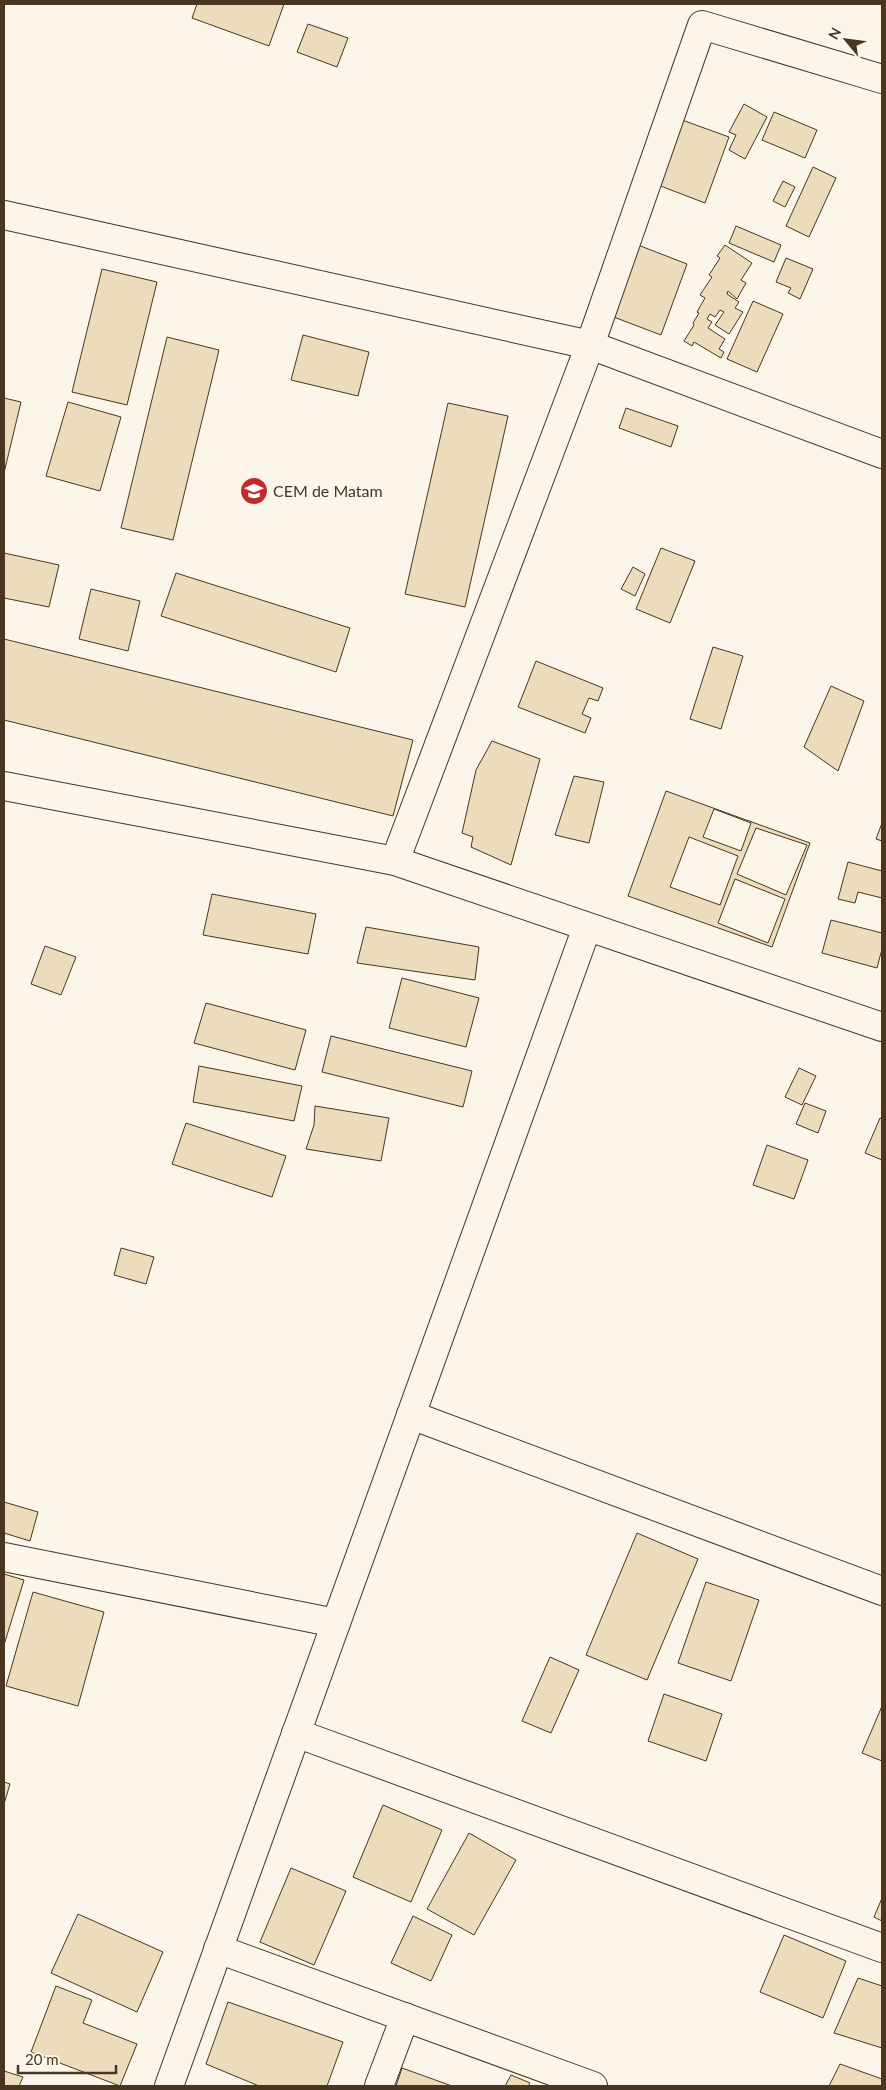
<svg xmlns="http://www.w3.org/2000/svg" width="886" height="2090" font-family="Lato,sans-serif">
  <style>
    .building { fill: #ecdcbc; stroke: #4a3520; fill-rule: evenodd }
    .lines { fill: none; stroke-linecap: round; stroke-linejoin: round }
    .street-casing { stroke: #4a3520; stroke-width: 30 }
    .secondary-casing { stroke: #4a3520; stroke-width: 30 }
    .street { stroke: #fbf6e9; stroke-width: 28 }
    .secondary { stroke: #fbf6e9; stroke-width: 28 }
    .wall { stroke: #4a3520; stroke-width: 2.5 }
    .labels { text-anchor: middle; stroke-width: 4; stroke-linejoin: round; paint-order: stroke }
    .poi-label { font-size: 16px; fill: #4a3520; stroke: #fbf6e9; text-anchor: start }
  </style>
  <rect width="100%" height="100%" fill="#fbf6e9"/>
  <g class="building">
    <path d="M197,4H284L269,46L192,18Z"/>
    <path d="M308,24L348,38L337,67L297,52Z"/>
    <path d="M744,104L767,117L745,159L729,150L736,135L729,132Z"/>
    <path d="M774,112L817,130L805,158L762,140Z"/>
    <path d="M682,120L729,137L705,203L658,185Z"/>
    <path d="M813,167L836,178L809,237L786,226Z"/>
    <path d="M783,181L795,187L785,207L773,201Z"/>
    <path d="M736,226L781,245L774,262L729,243Z"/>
    <path d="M638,245L687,264L661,335L611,316Z"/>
    <path d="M725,245L752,263L741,280L746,283L737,299L728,291L727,294L739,302L735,308L743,312L729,334L715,325L724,312L720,310L715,317L710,314L707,319L712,322L708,328L725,339L719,349L724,352L721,358L694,342L692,346L684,341L694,325L693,323L699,313L697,312L705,298L700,295L712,277L709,275L720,258L717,256Z"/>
    <path d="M786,258L813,269L800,299L788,293L791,288L776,282Z"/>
    <path d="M102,269L157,282L127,405L72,392Z"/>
    <path d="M753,301L783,314L757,372L727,359Z"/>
    <path d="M303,335L369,352L358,396L291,380Z"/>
    <path d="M167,337L219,350L173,540L121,528Z"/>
    <path d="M4,398L21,402L4,473Z"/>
    <path d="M68,402L121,417L100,491L46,476Z"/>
    <path d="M448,403L508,416L465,607L405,594Z"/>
    <path d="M626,408L678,426L671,447L619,428Z"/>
    <path d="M661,548L695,561L670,623L636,609Z"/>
    <path d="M4,553L59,565L49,607L4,598Z"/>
    <path d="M633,567L645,574L635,596L621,589Z"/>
    <path d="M176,573L350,628L336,672L161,616Z"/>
    <path d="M91,589L140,601L128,651L79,639Z"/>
    <path d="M4,639L413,740L393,816L4,720Z"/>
    <path d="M713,647L743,656L721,729L690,719Z"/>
    <path d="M536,661L603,688L598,701L589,698L582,714L591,718L585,733L518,707Z"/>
    <path d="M831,686L864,701L838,771L804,747Z"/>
    <path d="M492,741L540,759L511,865L471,847L473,837L462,833L476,770Z"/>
    <path d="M574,776L604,782L589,843L555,835Z"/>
    <path d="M666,791L810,843L772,947L628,896ZM714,809L751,823L741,851L703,837ZM756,828L807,845L786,895L737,874ZM689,837L738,856L720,905L670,887ZM735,879L785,899L768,943L718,923Z"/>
    <path d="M882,823V841L876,839Z"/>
    <path d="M848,862L882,871V898L858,892L855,903L838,899Z"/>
    <path d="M212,894L316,914L308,954L203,935Z"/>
    <path d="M831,920L882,933V949L877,968L822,953Z"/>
    <path d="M366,927L479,947L475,980L357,963Z"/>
    <path d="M45,946L76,957L61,995L31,984Z"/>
    <path d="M402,978L479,998L466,1047L389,1028Z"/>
    <path d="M206,1003L306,1030L295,1070L194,1043Z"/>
    <path d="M331,1036L472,1071L463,1107L322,1072Z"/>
    <path d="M199,1066L302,1086L294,1121L193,1102Z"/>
    <path d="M799,1068L816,1076L802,1105L785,1097Z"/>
    <path d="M805,1103L826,1111L818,1133L796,1124Z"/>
    <path d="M315,1106L389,1118L381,1161L306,1149L314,1125Z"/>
    <path d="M880,1118L882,1119V1160L865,1153Z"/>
    <path d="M186,1123L286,1156L272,1197L172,1164Z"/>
    <path d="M767,1145L808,1160L794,1199L753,1185Z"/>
    <path d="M121,1248L154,1257L146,1284L114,1275Z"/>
    <path d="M4,1502L38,1512L30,1541L4,1533Z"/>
    <path d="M637,1533L698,1559L647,1680L586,1655Z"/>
    <path d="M4,1574L24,1580L4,1645Z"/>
    <path d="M706,1582L759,1600L731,1681L678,1663Z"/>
    <path d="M33,1592L104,1612L78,1706L6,1686Z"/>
    <path d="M550,1657L579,1670L551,1733L522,1721Z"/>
    <path d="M664,1694L722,1714L706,1761L648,1741Z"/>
    <path d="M882,1706V1761L862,1753Z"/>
    <path d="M4,1782L10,1784L4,1804Z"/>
    <path d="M383,1805L442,1830L411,1902L353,1877Z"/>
    <path d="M469,1833L516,1860L474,1935L427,1909Z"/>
    <path d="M291,1868L346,1891L314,1965L260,1942Z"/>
    <path d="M882,1898V1921L874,1917Z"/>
    <path d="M78,1914L163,1952L137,2012L51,1973Z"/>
    <path d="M413,1916L452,1935L431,1981L391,1963Z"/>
    <path d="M784,1935L846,1961L823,2018L760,1992Z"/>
    <path d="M858,1978L882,1986V2048L834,2033Z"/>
    <path d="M56,1986L92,2000L83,2023L137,2044L120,2086L31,2052Z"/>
    <path d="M228,2002L343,2042L327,2086H259L206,2064Z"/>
    <path d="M840,2064L882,2079V2086H829Z"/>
    <path d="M402,2068L452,2086H396Z"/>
    <path d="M4,2071L23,2077L19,2086H4Z"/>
    <path d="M511,2075L530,2083L528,2086H505Z"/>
  </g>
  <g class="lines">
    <g class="street-casing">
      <g id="street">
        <path d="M4,215L590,345L882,454"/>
        <path d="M395,861L590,345L702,25L882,79"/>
        <path d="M411,1415L882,1591"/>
        <path d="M4,1557L336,1623"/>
        <path d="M296,1733L882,1948"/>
        <path d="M218,1949L593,2086"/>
        <path d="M169,2086L587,927"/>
        <path d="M379,2086L405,2017"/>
      </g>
    </g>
    <g class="secondary-casing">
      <path id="secondary" d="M4,786L395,861L882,1027"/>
    </g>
    <use href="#street" class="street"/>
    <use href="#secondary" class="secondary"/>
    <path class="wall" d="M4,5V4"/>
  </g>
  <defs>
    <g id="school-disc" transform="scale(1.4375)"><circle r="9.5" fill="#c62828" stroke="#fbf6e9"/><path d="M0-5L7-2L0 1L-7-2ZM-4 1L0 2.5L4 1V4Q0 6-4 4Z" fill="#fff"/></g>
  </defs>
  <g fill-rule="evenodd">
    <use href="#school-disc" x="254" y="491"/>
  </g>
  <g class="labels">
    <g class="poi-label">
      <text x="273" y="497">CEM de Matam</text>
    </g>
  </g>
  <rect width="886" height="2090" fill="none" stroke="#4a3520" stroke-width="10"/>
  <g transform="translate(846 40) rotate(299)" stroke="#fbf6e9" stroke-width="4" paint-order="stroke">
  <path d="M0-4L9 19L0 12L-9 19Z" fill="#4a3520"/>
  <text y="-8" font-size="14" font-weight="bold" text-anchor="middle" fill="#4a3520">N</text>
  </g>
  <path d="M18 2065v8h98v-8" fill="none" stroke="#4a3520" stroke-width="2.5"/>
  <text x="25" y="2065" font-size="15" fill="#4a3520" stroke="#fbf6e9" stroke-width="4" paint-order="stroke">20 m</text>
</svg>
